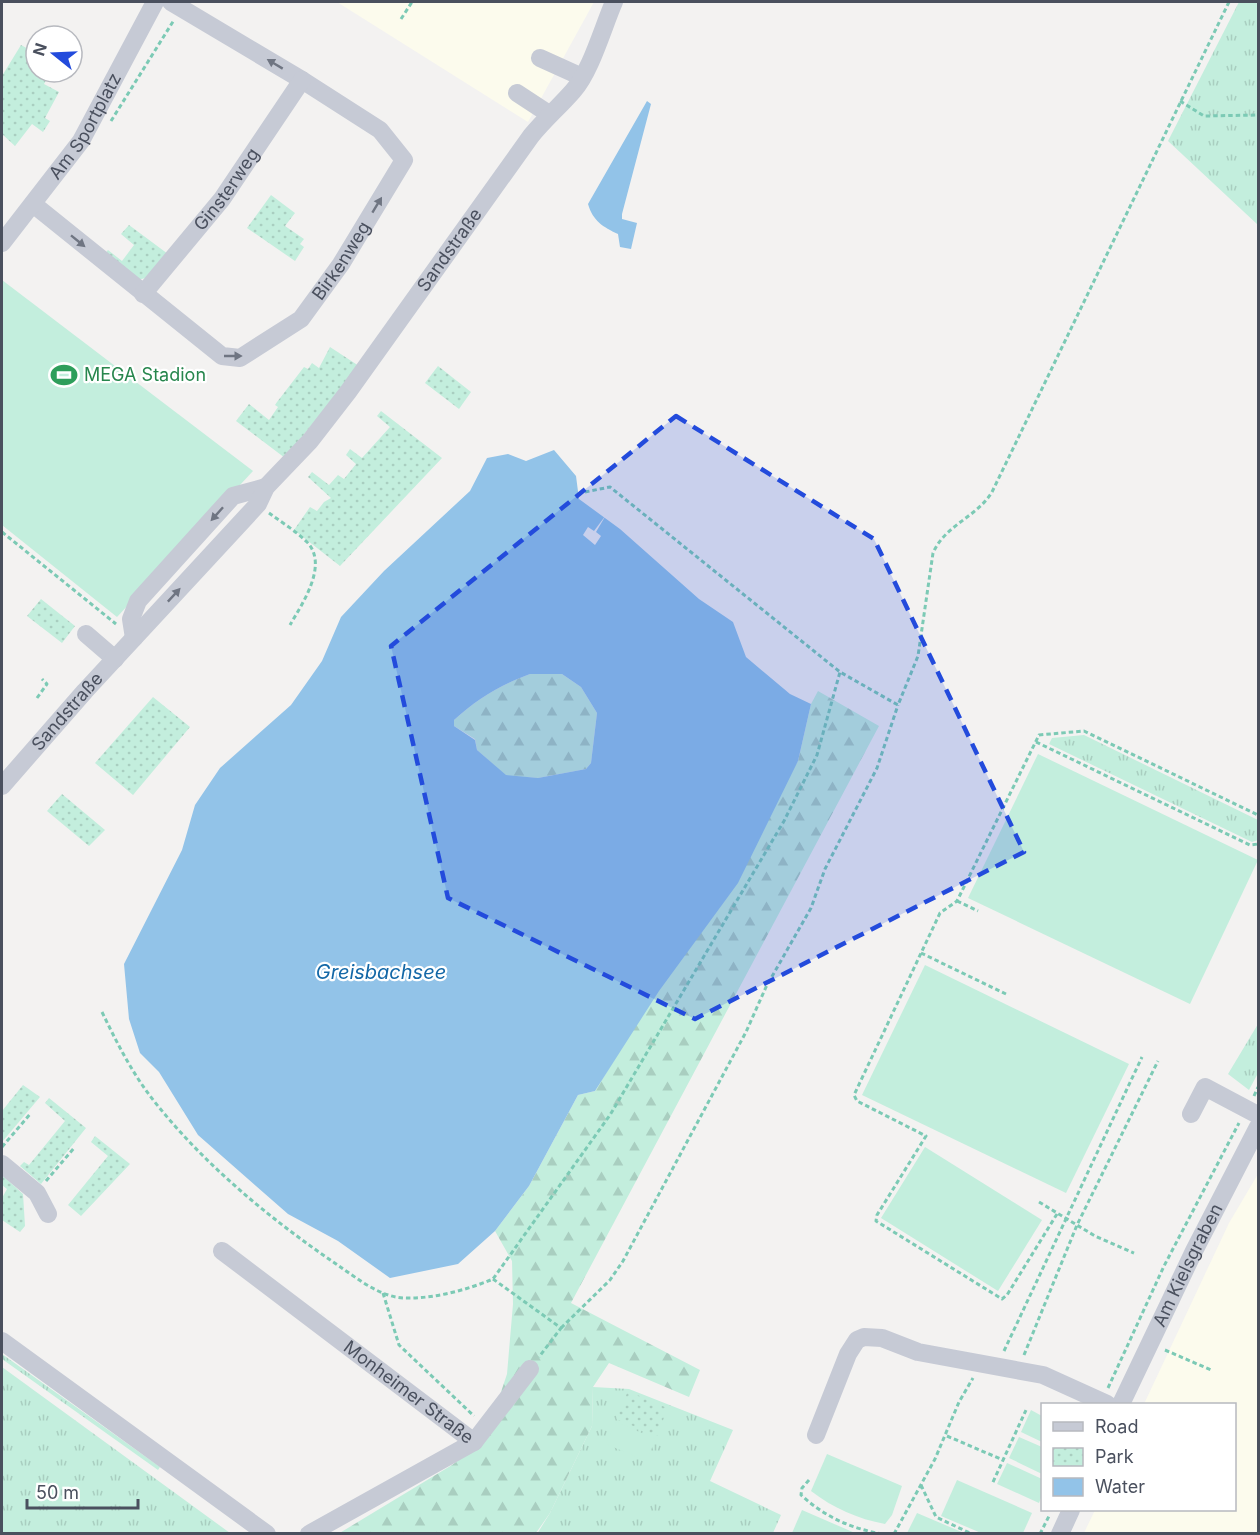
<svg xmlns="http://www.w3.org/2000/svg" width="1260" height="1535" font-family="Inter,sans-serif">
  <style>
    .commercial { fill: #fcfbed }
    .grass { fill: url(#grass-tufts) }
    .forest { fill: url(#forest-firs) }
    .park { fill: url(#park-dots) }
    .pitch { fill: #c3eedd }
    .water { fill: #92c3e8; fill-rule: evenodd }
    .pier { fill: #f3f2f1 }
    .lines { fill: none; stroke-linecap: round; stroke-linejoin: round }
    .path { stroke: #7ccab5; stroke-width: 3; stroke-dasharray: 4.5 3; stroke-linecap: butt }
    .minor { stroke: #c6cad5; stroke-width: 18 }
    .oneway { fill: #6f7582 }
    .marked { fill: #234bdc; fill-opacity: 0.2; stroke: #234bdc; stroke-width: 4.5; stroke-dasharray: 12 8; stroke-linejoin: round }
    .labels { text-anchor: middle; stroke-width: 4.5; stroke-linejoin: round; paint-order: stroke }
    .street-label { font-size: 18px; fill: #4a505e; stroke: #fff }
    .leisure-label { font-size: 18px; fill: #27864d; stroke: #fff; text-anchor: start }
    .water-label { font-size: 20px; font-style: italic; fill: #1468a7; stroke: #fff }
  </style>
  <defs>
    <pattern id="grass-tufts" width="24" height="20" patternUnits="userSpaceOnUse" patternTransform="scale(1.5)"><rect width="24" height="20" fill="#c3eedd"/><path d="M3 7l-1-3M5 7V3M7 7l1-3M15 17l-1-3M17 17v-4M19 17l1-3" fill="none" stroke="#a9cec0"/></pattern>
    <pattern id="forest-firs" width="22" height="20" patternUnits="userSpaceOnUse" patternTransform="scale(1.5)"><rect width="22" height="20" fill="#c3eedd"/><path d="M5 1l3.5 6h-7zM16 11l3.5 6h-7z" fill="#a9cec0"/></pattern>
    <pattern id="park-dots" width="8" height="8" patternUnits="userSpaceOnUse" patternTransform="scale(1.5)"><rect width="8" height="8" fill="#c3eedd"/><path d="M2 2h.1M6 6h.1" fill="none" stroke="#a9cec0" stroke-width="1.8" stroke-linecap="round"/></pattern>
  </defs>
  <rect width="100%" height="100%" fill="#f3f2f1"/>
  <g class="commercial">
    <path d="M337,2H594L528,122Z"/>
    <path d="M1258,1174V1533H1084L1095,1510H1234V1404H1144L1229,1223Z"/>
  </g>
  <g class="grass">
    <path d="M1239,2H1258V225L1168,141Z"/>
    <path d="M1084,735L1258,820V840L1252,842L1049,744L1052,738Z"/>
    <path d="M1258,1024V1073L1249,1090L1228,1074Z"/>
    <path d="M2,1354L160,1467L158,1470L2,1359Z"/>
    <path d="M2,1367L230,1533H2Z"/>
    <path d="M593,1387L629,1389L733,1430L710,1481L781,1515L773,1533L537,1534L550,1513L592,1426Z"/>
  </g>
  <g class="forest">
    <path d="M530,674H562L581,687L597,713L591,763L586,769L538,778L506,776L477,750L475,739L454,726V720C477,699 500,685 530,674Z"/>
    <path d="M818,691L879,726L571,1303L700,1370L689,1397L609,1363L593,1387L592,1426L550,1513L536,1533L338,1534L452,1465L485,1440L507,1374L513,1304L512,1261L495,1231L529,1186L578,1095L595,1091L798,761L811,704Z"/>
  </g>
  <g class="park">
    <path d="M21,45L32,51L36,45V72H50L44,84L59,92L45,118L50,121L43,132L32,124L15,146L2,134V76Z"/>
    <path d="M271,195L295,213L285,226L304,239L300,244L304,247L295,261L247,228Z"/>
    <path d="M129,225L168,254L146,278L137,280L104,255L108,250L122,261L134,245L121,234Z"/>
    <path d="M330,347L359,366L285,458L236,421L249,404L269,420L278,407L275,405L277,402L304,367L308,369L312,363L319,368Z"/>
    <path d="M438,366L471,392L459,409L425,383Z"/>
    <path d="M381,411L442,458L340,566L294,530L310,507L317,511L324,502L331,498L308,477L312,472L329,485L338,475L344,479L356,464L346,455L350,449L362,458L390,427L377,416Z"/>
    <path d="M41,599L75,626L62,643L27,616Z"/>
    <path d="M153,697L190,727L133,795L95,763Z"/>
    <path d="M62,794L105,830L89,846L47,811Z"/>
    <path d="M23,1085L40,1097L2,1142V1111Z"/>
    <path d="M49,1098L86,1128L41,1184L20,1166L24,1162L29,1165L65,1121L45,1103Z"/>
    <path d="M95,1136L130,1164L81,1216L68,1205L108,1156L91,1142Z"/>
    <path d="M2,1175L23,1194L25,1226L20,1232L2,1220V1198L7,1189L2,1185Z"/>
    <path d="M628,1391L667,1408L658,1436L616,1419Z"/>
  </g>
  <g class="pitch">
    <path d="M2,280L253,471L117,617L2,525Z"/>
    <path d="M1038,754L1258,860L1190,1004L968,898Z"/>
    <path d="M925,965L1129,1064L1066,1193L862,1095Z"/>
    <path d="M925,1147L1042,1220L998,1291L881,1218Z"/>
    <path d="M1031,1410L1042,1416V1442L1021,1432Z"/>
    <path d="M616,1422L656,1439L646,1461L606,1444Z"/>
    <path d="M1019,1437L1042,1447V1474L1009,1458Z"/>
    <path d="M827,1454L902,1486L892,1515L885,1524C858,1519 833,1508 811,1491Z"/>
    <path d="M1007,1463L1042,1479V1495L1039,1503L997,1484Z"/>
    <path d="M957,1480L1032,1513L1023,1533H981L941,1516Z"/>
    <path d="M802,1510L855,1533H792Z"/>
    <path d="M917,1513L964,1533H907Z"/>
  </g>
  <g class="water">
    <path d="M647,101L651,104L622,214V219L637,223L631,249L620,247L618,234C603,227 593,221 588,204Z"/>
    <path d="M554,450L576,476L579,499L620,529L699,599L733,622L746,657L790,694L811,704L798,761L738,883L659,991L595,1091L578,1095L529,1186L495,1231L458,1264L390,1278L338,1241L288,1214L198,1135L159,1072L140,1053L129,1019L124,964L182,850L195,805L220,768L291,705L322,661L341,617L384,571L470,491L487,458L508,454L526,461ZM530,674H562L581,687L597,713L591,763L586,769L538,778L506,775L477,750L475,740L454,726V720C477,699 500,685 530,674Z"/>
  </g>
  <path class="pier" d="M606,515L596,532L601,536L595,545L583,535L588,527L594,531Z"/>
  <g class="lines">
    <g class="path">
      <path d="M401,19L412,2"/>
      <path d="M1180,101L1204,116L1258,115"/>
      <path d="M111,121L174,20"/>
      <path d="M585,492L610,487L840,672L898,705L918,656L933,553C945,525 977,517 992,492L1229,2"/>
      <path d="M269,513C281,522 296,531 307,542C329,565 302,604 290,625"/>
      <path d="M2,532L116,624"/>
      <path d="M37,698L47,684L42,679"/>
      <path d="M1036,742L1250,845L1258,844"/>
      <path d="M957,901L978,911"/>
      <path d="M921,953L1006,994"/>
      <path d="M102,1012C118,1045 134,1077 158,1106C209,1169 273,1221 339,1266C358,1279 380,1297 404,1298C433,1299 467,1290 493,1279L610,1115L784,821L817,755L840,672"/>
      <path d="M1254,1096L1258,1087"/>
      <path d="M2,1147L31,1113"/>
      <path d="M46,1181L74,1148"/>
      <path d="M1039,1202L1095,1236L1134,1253"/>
      <path d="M1057,1214L1007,1295L1002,1299L876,1221L877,1215L926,1136L857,1101L854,1095L940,913L957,901L1039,735L1084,731L1258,815"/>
      <path d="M493,1279L561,1328L539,1357"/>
      <path d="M383,1293L399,1345L474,1416"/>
      <path d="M561,1328L610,1280L623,1261L746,1032L766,987L811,908L825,869L877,768L898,705"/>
      <path d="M1165,1350L1211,1370"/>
      <path d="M1004,1351L1142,1057"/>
      <path d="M1024,1355L1077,1225L1158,1061"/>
      <path d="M1108,1388L1164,1266L1239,1123"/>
      <path d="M947,1436L1003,1460"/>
      <path d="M809,1480L802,1488L801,1495C825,1517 850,1528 882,1534"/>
      <path d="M993,1482L1026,1410"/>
      <path d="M921,1485L936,1517L972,1534"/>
      <path d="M894,1534L935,1459L959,1402L973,1378"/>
      <path d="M1040,1534L1050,1514"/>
    </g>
    <g class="minor">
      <path d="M540,58L582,77"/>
      <path d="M517,93L549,114"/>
      <path id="s1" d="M33,204L222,356L240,358L301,319L341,264L404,160L380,130L302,80L171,2"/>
      <path id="s2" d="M2,243L81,141L155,2"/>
      <path id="s3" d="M143,294L222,199L302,80"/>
      <path d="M86,634L115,659"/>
      <path d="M134,638L131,619L138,601L233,496L266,487"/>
      <path id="s4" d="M2,786L85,691L258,504L266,487L310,441L348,392L531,136C544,120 559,107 573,91C591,71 603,27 614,2"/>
      <path d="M1191,1114L1205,1087L1258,1115"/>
      <path d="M2,1164L37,1193L48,1214"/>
      <path id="s5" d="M222,1251L474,1442L309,1534"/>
      <path d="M2,1341L267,1534"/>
      <path id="s6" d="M1121,1404L1194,1251L1258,1127"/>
      <path d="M816,1435L848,1354L857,1340L864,1337L882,1338L918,1352L1043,1375L1107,1404"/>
      <path d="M474,1442L530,1369"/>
      <path d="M1060,1534L1071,1510"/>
    </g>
  </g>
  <defs><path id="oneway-solid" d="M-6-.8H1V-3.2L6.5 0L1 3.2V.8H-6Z" transform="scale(1.5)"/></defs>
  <g class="oneway">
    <use href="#oneway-solid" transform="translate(275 64) rotate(-149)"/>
    <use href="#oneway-solid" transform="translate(377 205) rotate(-59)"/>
    <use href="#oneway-solid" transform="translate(78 241) rotate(39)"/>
    <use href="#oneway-solid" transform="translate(233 356)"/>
    <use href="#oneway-solid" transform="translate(217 514) rotate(132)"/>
    <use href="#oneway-solid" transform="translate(174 595) rotate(-47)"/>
  </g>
  <path class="marked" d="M676,416L874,539L1024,852L695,1019L448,898L391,646Z"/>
  <defs>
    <g id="stadium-bare" transform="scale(2.07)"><path d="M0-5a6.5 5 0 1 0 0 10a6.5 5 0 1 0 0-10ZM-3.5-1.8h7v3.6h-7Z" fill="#2e9e5b" stroke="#fff" stroke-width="2.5" paint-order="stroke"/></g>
  </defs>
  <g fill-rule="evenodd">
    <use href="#stadium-bare" x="64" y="375"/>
  </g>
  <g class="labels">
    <g class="street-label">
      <text dy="6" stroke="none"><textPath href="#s2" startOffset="144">Am Sportplatz</textPath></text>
      <text dy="6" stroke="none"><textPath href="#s3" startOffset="134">Ginsterweg</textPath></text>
      <text dy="6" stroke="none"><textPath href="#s4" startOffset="700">Sandstraße</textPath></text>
      <text dy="6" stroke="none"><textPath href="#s1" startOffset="404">Birkenweg</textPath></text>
      <text dy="6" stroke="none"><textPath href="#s4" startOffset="99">Sandstraße</textPath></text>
      <text dy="6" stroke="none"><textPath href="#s6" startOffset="154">Am Kielsgraben</textPath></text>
      <text dy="6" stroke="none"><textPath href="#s5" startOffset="234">Monheimer Straße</textPath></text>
    </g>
    <g class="leisure-label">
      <text x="84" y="381">MEGA Stadion</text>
    </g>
    <g class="water-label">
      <text x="381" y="979">Greisbachsee</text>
    </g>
  </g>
  <rect width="1260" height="1535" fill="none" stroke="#4a505e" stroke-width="6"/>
  <rect x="1041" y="1403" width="195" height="108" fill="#ffffff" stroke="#b7b9bf" stroke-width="1.5"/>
  <rect x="1053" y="1422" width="30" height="9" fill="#c6cad5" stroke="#b7b9bf" stroke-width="1.5"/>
  <text x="1095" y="1433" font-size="18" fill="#4a505e">Road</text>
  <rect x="1053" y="1448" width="30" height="18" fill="url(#park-dots)" stroke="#b7b9bf" stroke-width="1.5"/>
  <text x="1095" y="1463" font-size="18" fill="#4a505e">Park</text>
  <rect x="1053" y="1478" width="30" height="18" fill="#92c3e8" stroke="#b7b9bf" stroke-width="1.5"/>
  <text x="1095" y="1493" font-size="18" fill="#4a505e">Water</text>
  <g transform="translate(54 54) rotate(288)"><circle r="28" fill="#ffffff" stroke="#b7b9bf" stroke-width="1.5"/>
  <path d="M0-4.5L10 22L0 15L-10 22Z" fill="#234bdc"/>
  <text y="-9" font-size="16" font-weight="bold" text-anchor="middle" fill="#4a505e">N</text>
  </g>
  <path d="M27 1499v9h111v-9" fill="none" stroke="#4a505e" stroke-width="3"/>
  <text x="36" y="1499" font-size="18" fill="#4a505e" stroke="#ffffff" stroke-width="4.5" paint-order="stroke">50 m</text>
</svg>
